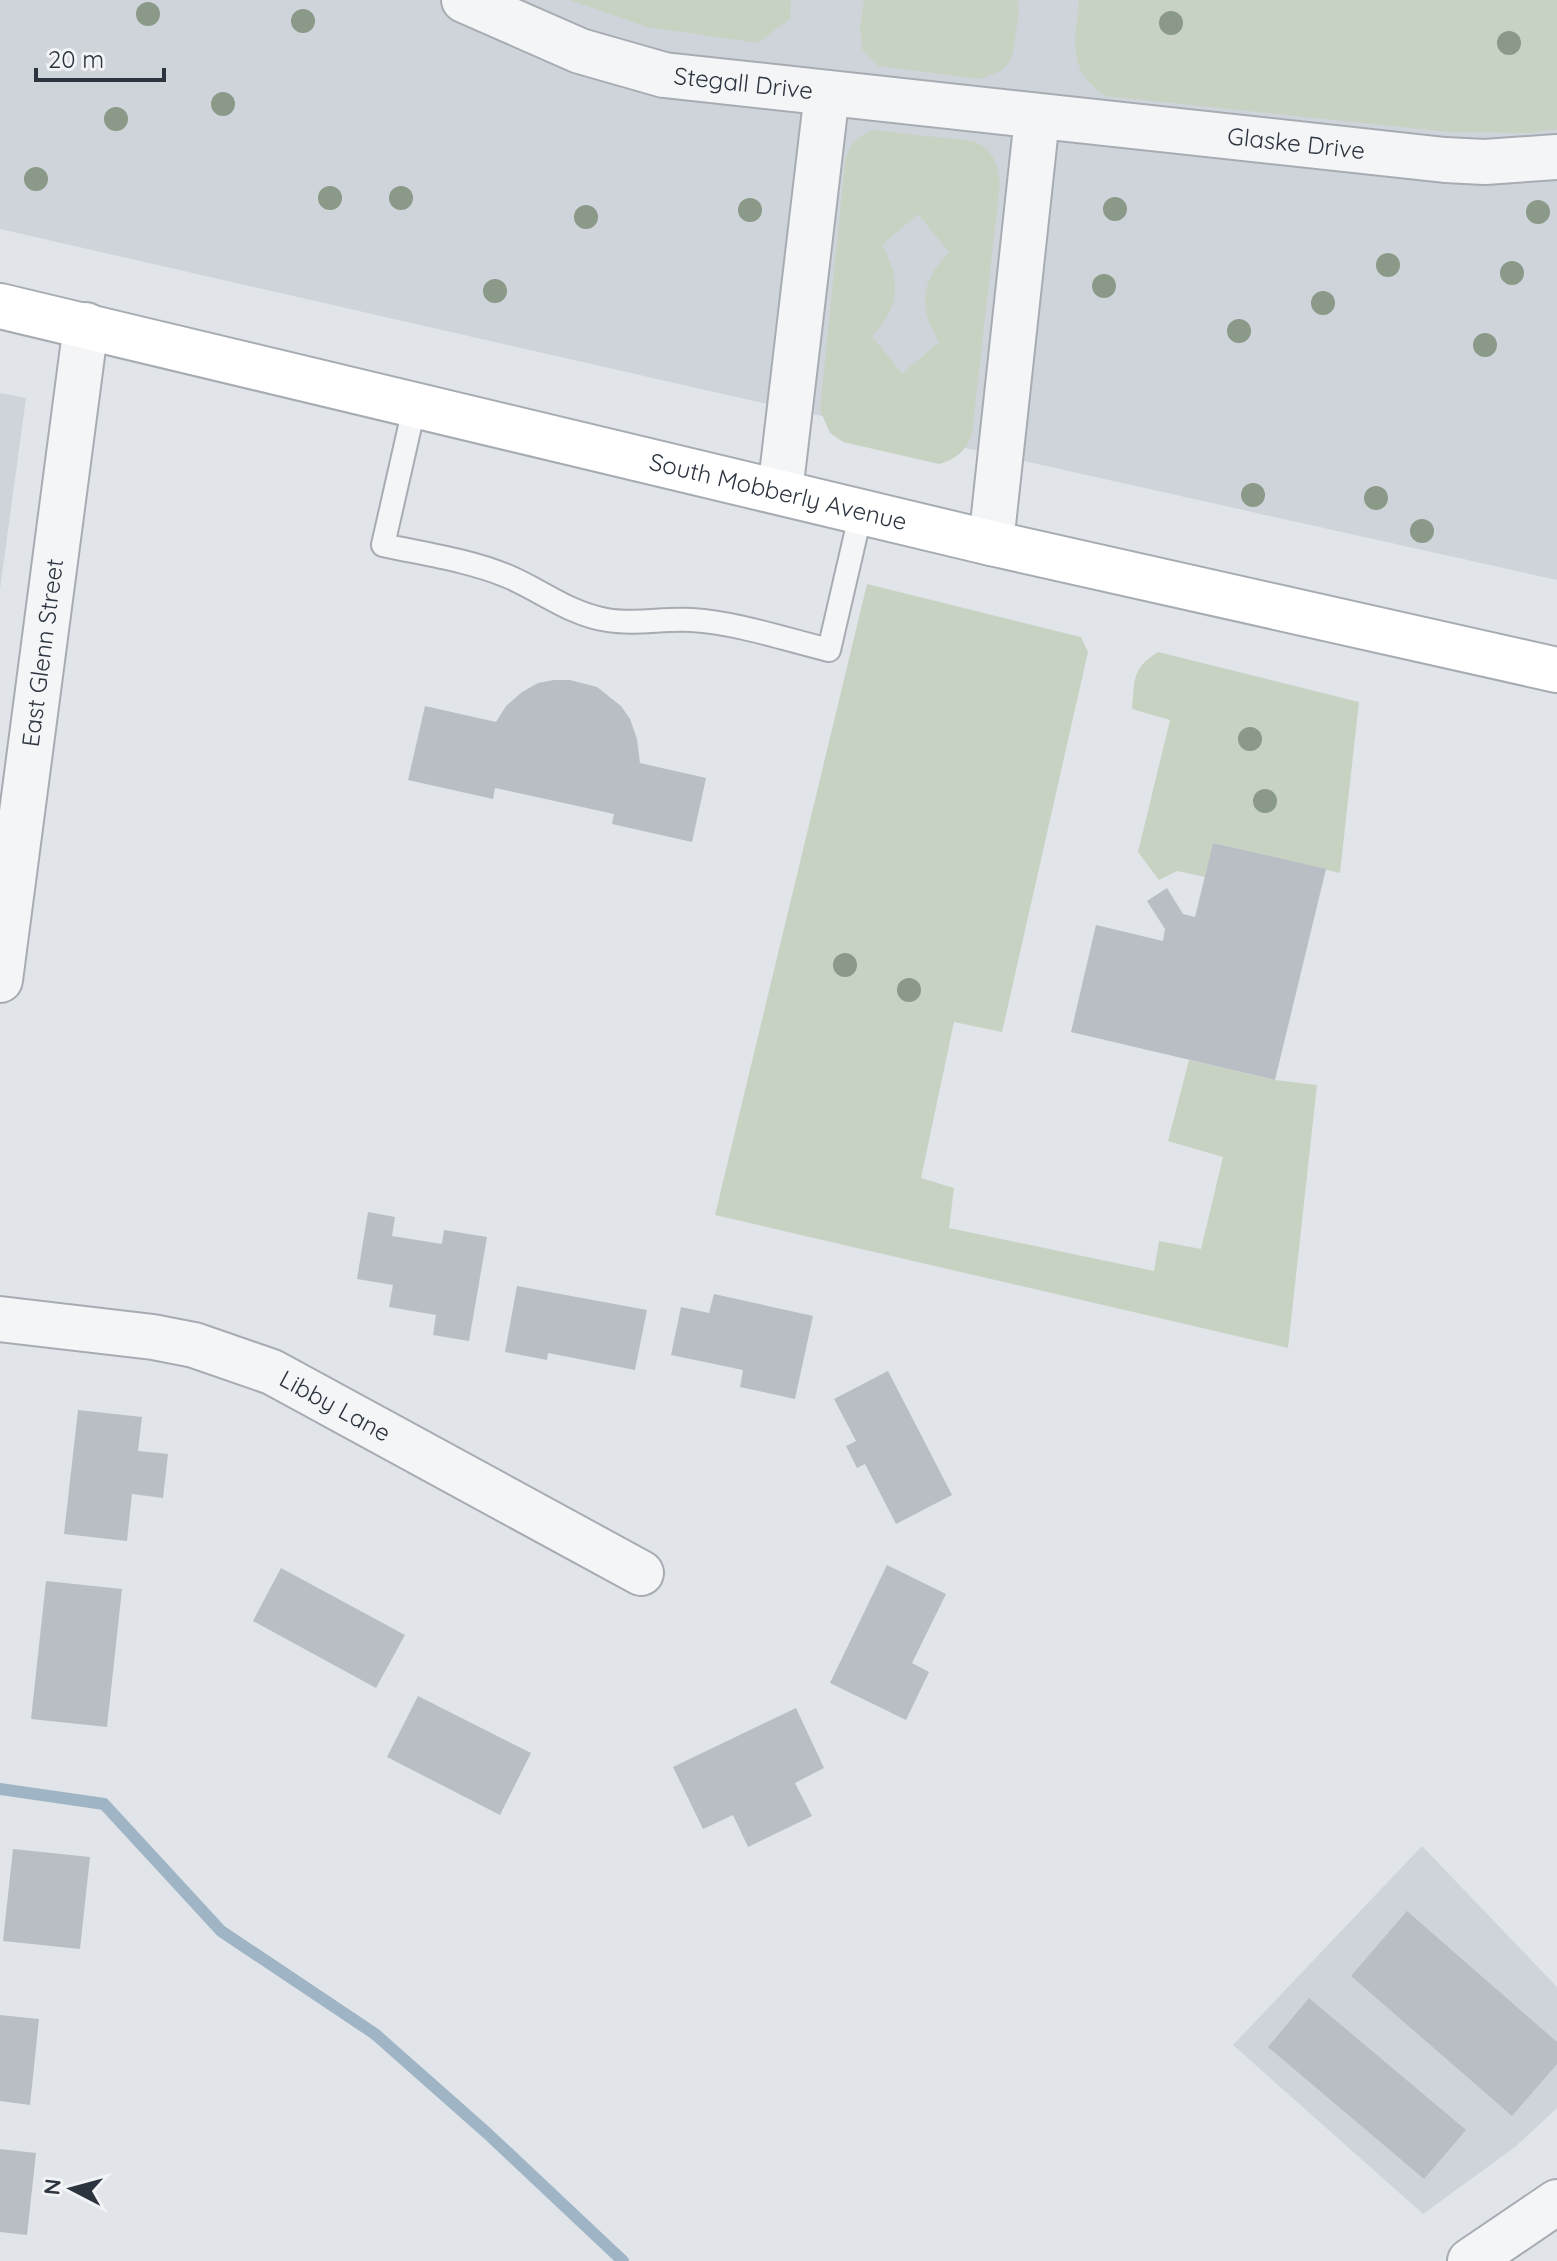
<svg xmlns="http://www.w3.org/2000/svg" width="1557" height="2261" font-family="Quicksand,sans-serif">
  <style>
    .built { fill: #cfd4da }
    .green { fill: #c8d2c3; fill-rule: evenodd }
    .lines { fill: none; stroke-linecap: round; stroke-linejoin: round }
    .stream { stroke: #9fb5c6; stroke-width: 12 }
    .building { fill: #b9bec5 }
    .service-casing { stroke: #a7acb3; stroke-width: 26 }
    .minor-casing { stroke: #a7acb3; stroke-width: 48 }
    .tertiary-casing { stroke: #a7acb3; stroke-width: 48 }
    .secondary-casing { stroke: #a7acb3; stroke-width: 48 }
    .service { stroke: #f4f5f7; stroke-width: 22 }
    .minor { stroke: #f4f5f7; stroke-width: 44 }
    .tertiary { stroke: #f4f5f7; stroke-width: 44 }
    .secondary { stroke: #fff; stroke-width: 44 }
    .tree { fill: #8a9988 }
    .labels { text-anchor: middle; stroke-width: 8; stroke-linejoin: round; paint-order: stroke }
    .street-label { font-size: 24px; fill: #2b343f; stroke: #f1f3f6 }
  </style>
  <rect width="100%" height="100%" fill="#e1e5e9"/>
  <g class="built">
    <path d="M0,0H1557V580L714,392L0,229Z"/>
    <path d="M0,393L26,398L0,589Z"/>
    <path d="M1422,1846L1557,1987V2108L1515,2147L1423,2214L1233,2045Z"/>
  </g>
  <g class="green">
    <path d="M570,0H791L790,19L758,43L647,27Z"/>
    <path d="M864,0H1017L1019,10L1013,52L1009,62L1002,70L980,79L879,66L862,49L860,27Z"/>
    <path d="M1079,0H1557V129L1531,133L1449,132L1106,96C1066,70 1075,42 1079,0Z"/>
    <path d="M873,130L973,141C993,149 997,162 1000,184L972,434C967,450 955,460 939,464L843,442L830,433L820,410L845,162C848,146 857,137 873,130ZM918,214L949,252C920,283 918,306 939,342L902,374L872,336C901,306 901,280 882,245Z"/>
    <path d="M867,584L1081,637L1088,652L1002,1032L954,1022L921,1178L954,1188L949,1228L1154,1271L1159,1241L1201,1249L1223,1157L1168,1141L1189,1060L1275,1080L1317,1085L1288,1348L715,1215Z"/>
    <path d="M1158,652L1359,702L1340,873L1213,843L1205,877L1177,871L1159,880L1138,852L1170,720L1132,709C1135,680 1131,669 1158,652Z"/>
  </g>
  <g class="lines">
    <path class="stream" d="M0,1789L104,1804L221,1931L375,2034L488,2134L623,2261"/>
  </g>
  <g class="building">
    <path d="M554,680H570L597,687L621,706L630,719L637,739L640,763L706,778L692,842L612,824L614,814L495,788L493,799L408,780L425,706L496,722L506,706L522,692L538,683Z"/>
    <path d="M1213,843L1326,869L1275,1080L1071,1032L1096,925L1163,941L1165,929L1147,901L1167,888L1183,914L1195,917Z"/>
    <path d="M368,1212L395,1217L392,1236L442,1244L444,1230L487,1237L469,1341L433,1335L436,1315L389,1307L393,1285L357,1279Z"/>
    <path d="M517,1286L647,1310L635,1370L548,1353L547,1360L505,1352Z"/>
    <path d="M714,1294L813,1316L795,1399L740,1387L743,1370L671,1355L681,1307L709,1313Z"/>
    <path d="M888,1371L952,1495L896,1524L865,1464L857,1468L846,1446L856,1441L834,1399Z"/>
    <path d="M78,1410L142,1417L138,1451L168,1454L163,1498L132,1494L127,1541L64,1534Z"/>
    <path d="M887,1565L946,1594L912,1663L929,1672L906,1720L830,1683Z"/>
    <path d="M281,1568L405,1635L376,1688L253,1621Z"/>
    <path d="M46,1581L122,1589L107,1727L31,1719Z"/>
    <path d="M418,1696L531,1753L500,1815L387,1757Z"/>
    <path d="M796,1708L824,1768L795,1783L812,1816L748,1847L733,1815L703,1829L673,1767Z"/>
    <path d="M13,1849L90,1857L80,1949L3,1941Z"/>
    <path d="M1407,1911L1557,2042V2064L1512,2116L1351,1976Z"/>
    <path d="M1309,1998L1466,2130L1424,2179L1268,2047Z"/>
    <path d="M0,2015L39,2019L30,2105L0,2101Z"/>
    <path d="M0,2149L36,2153L27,2235L0,2232Z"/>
  </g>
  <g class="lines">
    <g class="service-casing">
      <path id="service" d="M415,404L383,545C424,554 468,560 507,576C541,590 569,614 607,620C635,625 664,618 692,620C738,623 784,639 829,650L861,512"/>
    </g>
    <g class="minor-casing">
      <g id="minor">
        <path id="s1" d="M464,0L580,51L664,75L1445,160L1485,162L1557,157"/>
        <path d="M780,492L827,93"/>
        <path d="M991,543L1037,118"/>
        <path id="s2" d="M0,980L86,325"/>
        <path id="s3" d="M0,1319L153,1337L194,1345L272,1372L641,1573"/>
      </g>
    </g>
    <g class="tertiary-casing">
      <path id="tertiary" d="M1470,2261L1557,2202"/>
    </g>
    <g class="secondary-casing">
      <g id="secondary">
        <path id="s4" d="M0,306L991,543L1557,670"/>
      </g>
    </g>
    <use href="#service" class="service"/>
    <use href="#minor" class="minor"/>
    <use href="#tertiary" class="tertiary"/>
    <use href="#secondary" class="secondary"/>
  </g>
  <g class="tree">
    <circle cx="148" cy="14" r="12"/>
    <circle cx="303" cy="21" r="12"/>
    <circle cx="1171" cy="23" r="12"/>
    <circle cx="1509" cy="43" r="12"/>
    <circle cx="223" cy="104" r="12"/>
    <circle cx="116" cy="119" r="12"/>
    <circle cx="36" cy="179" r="12"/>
    <circle cx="330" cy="198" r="12"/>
    <circle cx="401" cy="198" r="12"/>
    <circle cx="1115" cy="209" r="12"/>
    <circle cx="750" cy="210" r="12"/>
    <circle cx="1538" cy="212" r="12"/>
    <circle cx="586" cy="217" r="12"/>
    <circle cx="1388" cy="265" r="12"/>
    <circle cx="1512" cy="273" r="12"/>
    <circle cx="1104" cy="286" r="12"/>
    <circle cx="495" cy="291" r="12"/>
    <circle cx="1323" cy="303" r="12"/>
    <circle cx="1239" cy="331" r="12"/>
    <circle cx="1485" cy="345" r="12"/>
    <circle cx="1253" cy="495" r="12"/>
    <circle cx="1376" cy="498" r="12"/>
    <circle cx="1422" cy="531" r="12"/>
    <circle cx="1250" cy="739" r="12"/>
    <circle cx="1265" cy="801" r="12"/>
    <circle cx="845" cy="965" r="12"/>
    <circle cx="909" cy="990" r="12"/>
  </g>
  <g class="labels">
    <g class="street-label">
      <text dy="8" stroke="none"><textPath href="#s1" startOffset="294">Stegall Drive</textPath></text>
      <text dy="8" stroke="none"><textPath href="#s1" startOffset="850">Glaske Drive</textPath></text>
      <text dy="8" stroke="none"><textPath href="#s4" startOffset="800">South Mobberly Avenue</textPath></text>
      <text dy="8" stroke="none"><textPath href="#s2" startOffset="330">East Glenn Street</textPath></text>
      <text dy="8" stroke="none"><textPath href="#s3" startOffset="350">Libby Lane</textPath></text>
    </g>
  </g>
  <g transform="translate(72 2189) rotate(276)" stroke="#f1f3f6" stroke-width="6" paint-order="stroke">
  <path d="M0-6L14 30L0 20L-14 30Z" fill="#2b343f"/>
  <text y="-12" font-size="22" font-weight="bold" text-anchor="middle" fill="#2b343f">N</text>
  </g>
  <path d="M36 68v12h128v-12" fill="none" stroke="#2b343f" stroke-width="4"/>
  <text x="48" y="68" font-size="24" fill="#2b343f" stroke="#f1f3f6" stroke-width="6" paint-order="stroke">20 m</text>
</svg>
